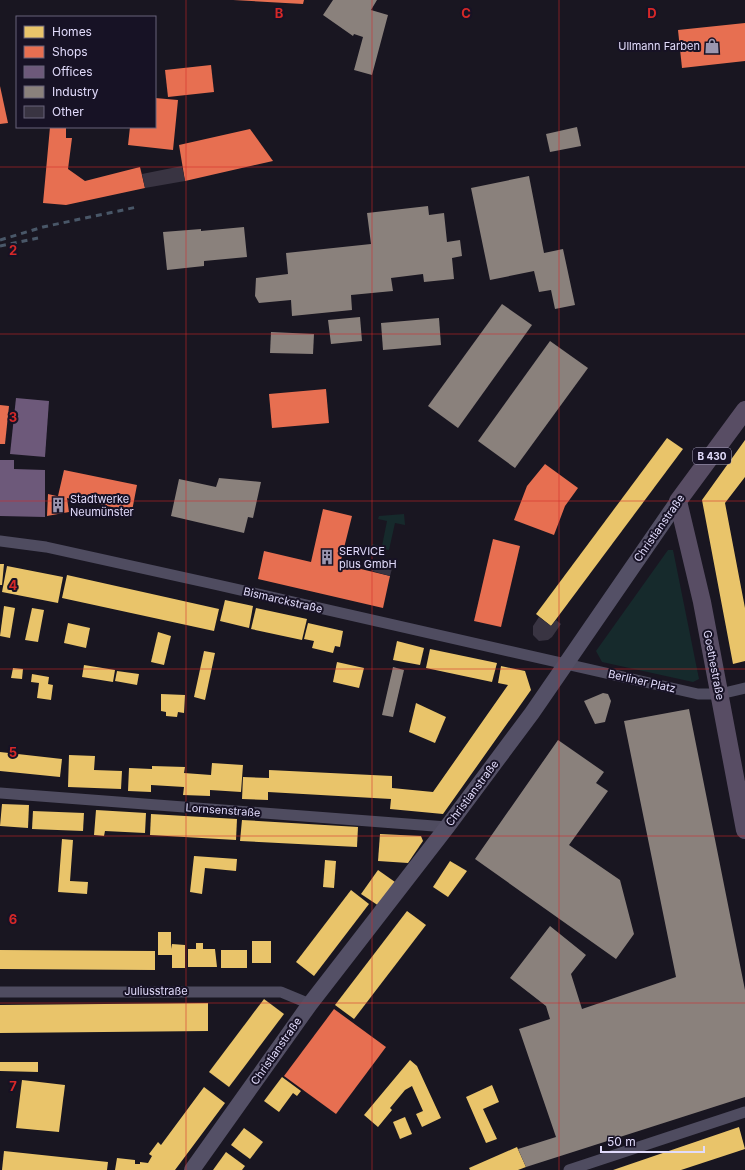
<svg xmlns="http://www.w3.org/2000/svg" width="745" height="1170" font-family="Inter,sans-serif">
  <style>
    .green { fill: #162a2c }
    .homes { fill: #e9c46a }
    .shops { fill: #e76f51 }
    .offices { fill: #6d597a }
    .industry { fill: #8a817c }
    .building { fill: #393442 }
    .lines { fill: none; stroke-linecap: round; stroke-linejoin: round }
    .street { stroke: #4f4c60; stroke-width: 11 }
    .secondary { stroke: #545066; stroke-width: 16 }
    .primary { stroke: #584d64; stroke-width: 18 }
    .rail { stroke: #495768; stroke-width: 3; stroke-dasharray: 6 5; stroke-linecap: butt }
    .grid { fill: none; stroke: #d62828; stroke-width: 1; stroke-opacity: 0.55 }
    .labels { text-anchor: middle; stroke-width: 4; stroke-linejoin: round; paint-order: stroke }
    .shield { fill: #171225; stroke: #a49fbb; stroke-width: 1 }
    .shield-label { font-size: 10px; font-weight: bold; fill: #e1dbfb }
    .poi-label { font-size: 11px; fill: #e1dbfb; stroke: #171225; text-anchor: start }
    .street-label { font-size: 11px; fill: #e1dbfb; stroke: #171225 }
    .grid-label { font-size: 13px; text-anchor: middle; font-weight: bold; fill: #d62828; stroke: #171225; stroke-width: 4; stroke-linejoin: round; paint-order: stroke }
  </style>
  <rect width="100%" height="100%" fill="#191621"/>
  <g class="green">
    <path d="M404,514L405,525L395,523L389,550L372,546V544L382,546L387,521L378,519L379,516Z"/>
    <path d="M668,550H673L699,679L693,682L602,662L596,651Z"/>
  </g>
  <g class="homes">
    <path d="M667,438L683,449L551,626L536,614Z"/>
    <path d="M745,440V477L725,503L745,608V661L733,664L702,500Z"/>
    <path d="M0,564H4L2,585H0Z"/>
    <path d="M7,566L63,577L58,603L2,592Z"/>
    <path d="M67,575L219,609L214,631L62,598Z"/>
    <path d="M225,600L253,606L249,628L220,621Z"/>
    <path d="M4,606L15,608L10,638L0,636Z"/>
    <path d="M32,608L44,610L38,642L25,640Z"/>
    <path d="M256,608L307,619L302,640L251,629Z"/>
    <path d="M68,623L90,628L86,648L64,643Z"/>
    <path d="M308,623L343,631L340,647L335,646L333,653L312,648L314,641L304,639Z"/>
    <path d="M158,632L171,636L164,665L151,662Z"/>
    <path d="M397,641L424,648L420,665L393,660Z"/>
    <path d="M430,649L497,663L492,682L426,668Z"/>
    <path d="M204,651L215,653L205,700L194,697Z"/>
    <path d="M337,662L364,668L359,688L333,682Z"/>
    <path d="M84,665L115,670L113,682L82,677Z"/>
    <path d="M501,666L525,671L531,690L443,814L390,809L391,799L268,792V800L242,799L243,777L269,778V770L392,776V788L433,792L508,685L498,683Z"/>
    <path d="M13,668L23,669L22,679L11,678Z"/>
    <path d="M117,671L139,674L137,685L115,681Z"/>
    <path d="M32,674L49,677L48,684L53,685L51,700L37,698L39,683L31,682Z"/>
    <path d="M161,694L185,695L184,713L178,712L177,717L166,716V712L161,711Z"/>
    <path d="M416,703L446,717L435,743L409,732Z"/>
    <path d="M0,752L62,759L60,777L0,771Z"/>
    <path d="M69,755L95,756L94,770L122,771L121,789L68,787Z"/>
    <path d="M212,763L243,765L241,792L210,790V796L183,795L184,787L151,785V792L128,791L129,768L152,769V766L185,767L184,773L211,775Z"/>
    <path d="M2,804L29,805L28,828L0,826Z"/>
    <path d="M96,810L146,813L145,833L105,831L104,836L94,835Z"/>
    <path d="M33,811L84,813L83,831L32,829Z"/>
    <path d="M151,814L237,819L236,840L150,835Z"/>
    <path d="M242,820L358,827L357,847L240,841Z"/>
    <path d="M380,834L421,836L423,841L408,863L378,861Z"/>
    <path d="M62,839L73,840L70,881L88,882L87,894L58,892Z"/>
    <path d="M194,856L237,859L236,871L205,868L202,894L190,892Z"/>
    <path d="M325,860L336,861L334,888L323,887Z"/>
    <path d="M450,861L467,871L448,897L433,887Z"/>
    <path d="M378,870L395,882L379,906L361,894Z"/>
    <path d="M351,890L369,904L314,976L296,962Z"/>
    <path d="M407,911L426,925L354,1019L335,1005Z"/>
    <path d="M158,932H171V949L172,944L185,945V968H172V955H158Z"/>
    <rect x="252" y="941" width="19" height="22"/>
    <path d="M196,943H203V949H215L217,967H188V949H196Z"/>
    <path d="M0,950L155,951V970L0,969Z"/>
    <rect x="221" y="950" width="26" height="18"/>
    <path d="M264,999L284,1014L229,1087L209,1072Z"/>
    <path d="M208,1003V1031L0,1033V1005Z"/>
    <path d="M410,1060L417,1066L441,1118L422,1127L416,1114L423,1111L412,1086L405,1090L390,1108L392,1110L378,1127L364,1115Z"/>
    <path d="M0,1062H38V1072L0,1071Z"/>
    <path d="M282,1077L301,1091L297,1096L293,1093L279,1112L264,1101Z"/>
    <path d="M22,1080L65,1085L59,1132L16,1128Z"/>
    <path d="M492,1085L499,1102L483,1109L497,1139L486,1143L466,1097Z"/>
    <path d="M204,1087L225,1103L175,1170H115L117,1158L135,1160V1164H140V1162L148,1163L152,1156L149,1154L158,1142L161,1145Z"/>
    <path d="M405,1117L412,1134L400,1139L393,1122Z"/>
    <path d="M739,1127L745,1149L681,1170H613Z"/>
    <path d="M244,1128L263,1142L250,1159L231,1145Z"/>
    <path d="M517,1147L526,1167L518,1170H470L469,1168Z"/>
    <path d="M4,1151L108,1162L107,1170H2Z"/>
    <path d="M226,1152L245,1166L242,1170H213Z"/>
  </g>
  <g class="shops">
    <path d="M233,0H304L303,4Z"/>
    <path d="M745,23V61L682,68L678,30Z"/>
    <path d="M211,65L214,92L168,97L165,70Z"/>
    <path d="M0,86L8,123L0,124Z"/>
    <path d="M155,98L178,100L173,150L128,145L130,127H155Z"/>
    <path d="M50,127H66V138H72L68,169L85,181L140,167L145,188L66,205L43,203Z"/>
    <path d="M250,129L273,161L185,181L179,145Z"/>
    <path d="M326,389L329,423L272,428L269,394Z"/>
    <path d="M0,405L9,406L5,444H0Z"/>
    <path d="M545,464L578,488L565,506L554,535L514,520L527,486Z"/>
    <path d="M64,470L137,485L132,511L67,498L69,512L47,516L48,494L65,498L58,496Z"/>
    <path d="M323,509L352,516L340,564L390,576L383,608L258,579L264,551L311,562Z"/>
    <path d="M493,539L520,546L501,627L474,621Z"/>
    <path d="M334,1009L386,1047L336,1114L284,1076Z"/>
  </g>
  <g class="offices">
    <path d="M16,398L49,401L45,457L10,454Z"/>
    <path d="M0,460H14V469L45,470V517L0,516Z"/>
  </g>
  <g class="industry">
    <path d="M333,0H377L371,10L388,15L372,75L354,70L363,37L354,34L353,36L323,15Z"/>
    <path d="M577,127L581,146L550,152L546,134Z"/>
    <path d="M529,176L544,253L563,249L575,305L555,309L551,290L539,292L534,271L490,280L471,188Z"/>
    <path d="M428,206L429,215L444,213L447,242L460,240L462,256L452,258L454,279L424,282L423,274L391,278L393,291L351,295L352,310L292,316L291,300L259,303L255,296L256,278L288,274L286,253L371,244L367,213Z"/>
    <path d="M244,227L247,257L204,261V266L167,270L163,232L201,229V231Z"/>
    <path d="M502,304L532,325L458,428L428,406Z"/>
    <path d="M360,317L362,341L331,344L328,320Z"/>
    <path d="M439,318L441,345L383,350L381,323Z"/>
    <path d="M271,332L314,334L313,354L270,353Z"/>
    <path d="M550,341L588,368L515,468L478,441Z"/>
    <path d="M219,478L261,482L253,518L248,517L244,533L171,516L179,479L216,487Z"/>
    <path d="M393,667L404,670L393,717L382,715Z"/>
    <path d="M603,693L608,694L611,701L605,722L595,724L584,701Z"/>
    <path d="M689,709L745,990V1097L526,1167L518,1149L556,1137L519,1029L550,1019L546,1006L510,978L550,926L586,955L571,974L582,1009L676,977L624,721Z"/>
    <path d="M558,740L604,772L596,783L608,791L569,845L620,880L634,934L616,959L475,859Z"/>
  </g>
  <g class="building">
    <path d="M182,166L185,181L145,188L142,174Z"/>
    <path d="M374,560L393,565L390,576L372,571Z"/>
    <path d="M539,617L551,626L556,620L561,624L552,637L548,640L539,641L533,635V626Z"/>
  </g>
  <g class="lines">
    <g class="street">
      <path d="M0,541L46,547L218,585L698,694H720L745,688"/>
      <path d="M0,793L447,827"/>
      <path d="M0,992H281L310,1004"/>
      <path d="M569,1170L745,1112"/>
    </g>
    <path class="secondary" d="M192,1170L310,1004L447,827L532,713L678,501"/>
    <path class="primary" d="M745,410L678,501L702,602L745,830"/>
    <g class="rail">
      <path d="M0,240L43,227L137,207"/>
      <path d="M0,246L38,238"/>
    </g>
  </g>
  <path class="grid" d="M186,0V1170M372,0V1170M559,0V1170M0,167H745M0,334H745M0,501H745M0,669H745M0,836H745M0,1003H745"/>
  <defs>
    <g id="shop-bare" transform="scale(1.2)"><path d="M-5-2.5h2.3a2.7 3.5 0 0 1 5.4 0H5L5.5 6h-11ZM-1.5-2.5h3a1.5 2.3 0 0 0-3 0Z" fill="#9b96af" stroke="#171225" stroke-width="2.5" paint-order="stroke"/></g>
    <g id="building-bare" transform="scale(1.2)"><path d="M-4-6H4V6H1V3H-1V6H-4ZM-2.5-4.3h1.7v1.8h-1.7ZM.8-4.3h1.7v1.8H.8ZM-2.5-1h1.7V.8h-1.7ZM.8-1h1.7V.8H.8Z" fill="#9b96af" stroke="#171225" stroke-width="2.5" paint-order="stroke"/></g>
  </defs>
  <g fill-rule="evenodd">
    <use href="#shop-bare" x="712" y="46"/>
    <use href="#building-bare" x="58" y="505"/>
    <use href="#building-bare" x="327" y="557"/>
  </g>
  <g class="labels">
    <rect class="shield" x="693" y="448" width="38" height="16" rx="3"/>
    <g class="shield-label">
      <text x="712" y="460">B 430</text>
    </g>
    <g class="poi-label">
      <text x="700" y="50" text-anchor="end">Ullmann Farben</text>
      <text x="70" y="503">Stadtwerke<tspan x="70" dy="13">Neumünster</tspan></text>
      <text x="339" y="555">SERVICE<tspan x="339" dy="13">plus GmbH</tspan></text>
    </g>
    <g class="street-label">
      <text transform="translate(659 528) rotate(-55)" y="4">Christianstraße</text>
      <text transform="translate(283 600) rotate(13)" y="4">Bismarckstraße</text>
      <text transform="translate(714 665) rotate(79)" y="4">Goethestraße</text>
      <text transform="translate(642 681) rotate(13)" y="4">Berliner Platz</text>
      <text transform="translate(472 793) rotate(-53)" y="4">Christianstraße</text>
      <text transform="translate(223 810) rotate(4)" y="4">Lornsenstraße</text>
      <text x="156" y="995">Juliusstraße</text>
      <text transform="translate(276 1051) rotate(-55)" y="4">Christianstraße</text>
    </g>
  </g>
  <g class="grid-label">
    <text x="279" y="18">B</text>
    <text x="466" y="18">C</text>
    <text x="652" y="18">D</text>
    <text x="13" y="255">2</text>
    <text x="13" y="422">3</text>
    <text x="13" y="590">4</text>
    <text x="13" y="757">5</text>
    <text x="13" y="924">6</text>
    <text x="13" y="1091">7</text>
  </g>
  <rect x="16" y="16" width="140" height="112" fill="#171225" stroke="#68627b"/>
  <rect x="24" y="26" width="20" height="12" fill="#e9c46a" stroke="#68627b"/>
  <text x="52" y="36" font-size="12" fill="#e1dbfb">Homes</text>
  <rect x="24" y="46" width="20" height="12" fill="#e76f51" stroke="#68627b"/>
  <text x="52" y="56" font-size="12" fill="#e1dbfb">Shops</text>
  <rect x="24" y="66" width="20" height="12" fill="#6d597a" stroke="#68627b"/>
  <text x="52" y="76" font-size="12" fill="#e1dbfb">Offices</text>
  <rect x="24" y="86" width="20" height="12" fill="#8a817c" stroke="#68627b"/>
  <text x="52" y="96" font-size="12" fill="#e1dbfb">Industry</text>
  <rect x="24" y="106" width="20" height="12" fill="#393442" stroke="#68627b"/>
  <text x="52" y="116" font-size="12" fill="#e1dbfb">Other</text>
  <path d="M601 1146v6h103v-6" fill="none" stroke="#e1dbfb" stroke-width="2"/>
  <text x="607" y="1146" font-size="12" fill="#e1dbfb" stroke="#171225" stroke-width="3" paint-order="stroke">50 m</text>
</svg>
